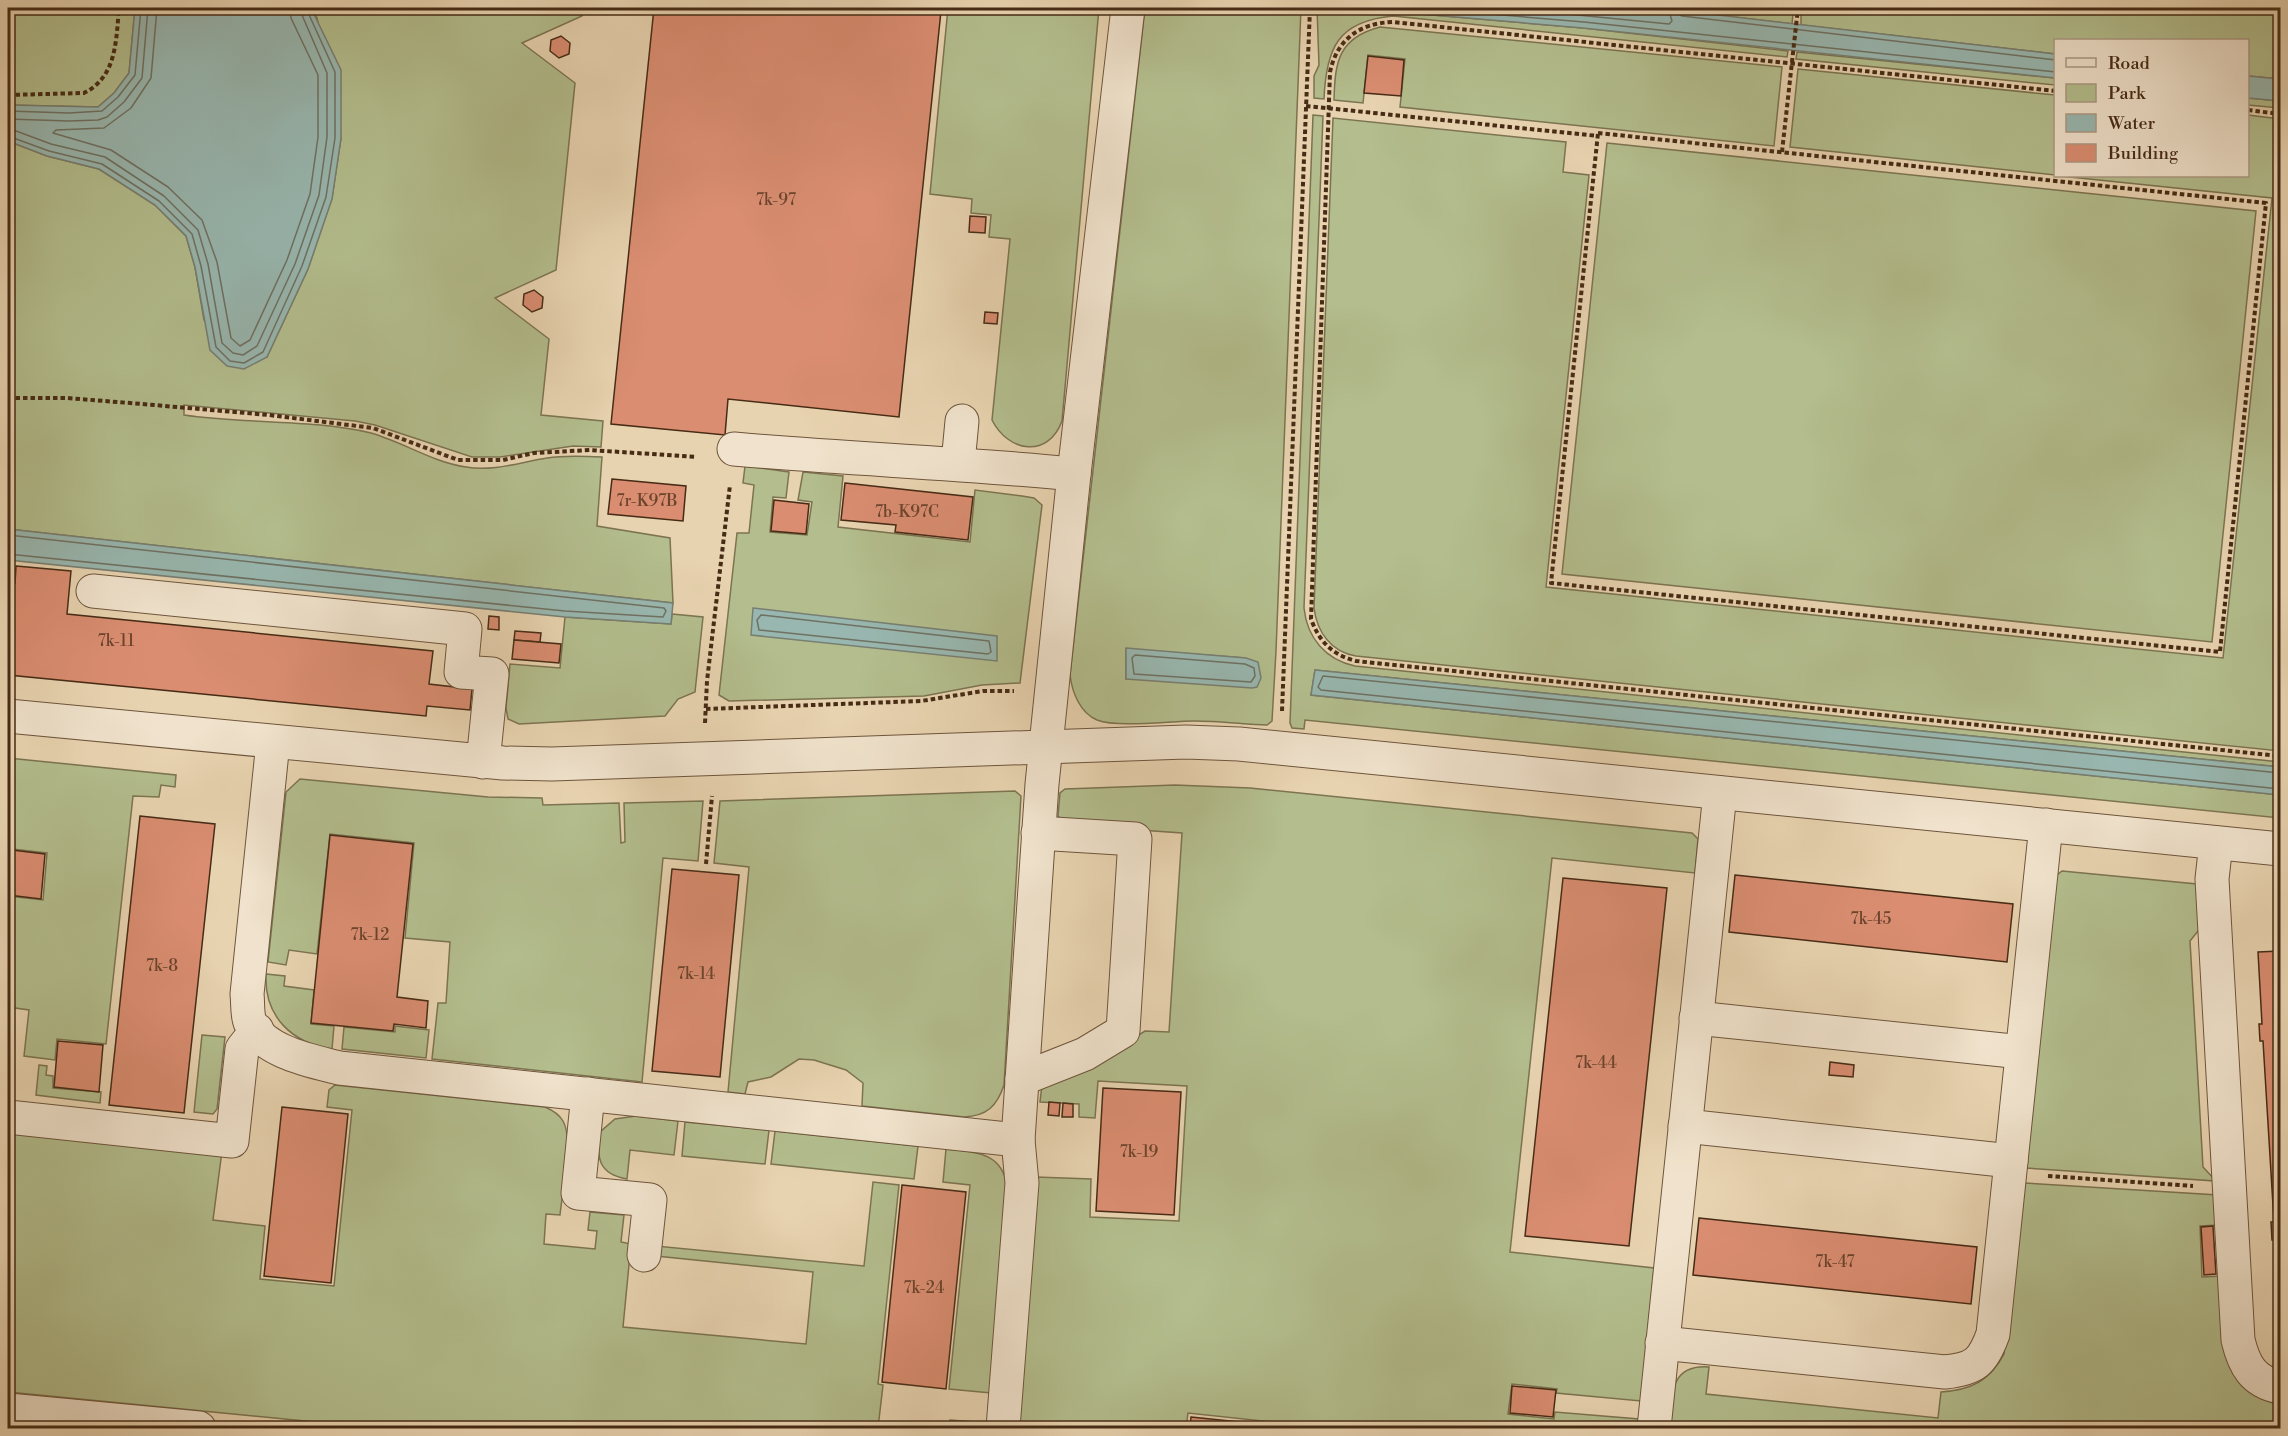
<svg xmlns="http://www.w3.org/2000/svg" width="2288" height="1436" font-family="'Libre Bodoni',serif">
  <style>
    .green { fill: #b3bd8d; stroke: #7c7451; stroke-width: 1.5; fill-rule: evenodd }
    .water { fill: #98b7b0; stroke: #777f72; stroke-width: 1.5 }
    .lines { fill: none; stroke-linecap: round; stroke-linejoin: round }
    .shore { stroke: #6f7162; stroke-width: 1.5 }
    .building { fill: #da8d71; stroke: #462b15; stroke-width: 1.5 }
    .minor-casing { stroke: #6e553c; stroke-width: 35 }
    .path { stroke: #462b15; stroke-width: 4; stroke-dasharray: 4.5 3; stroke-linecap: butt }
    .minor { stroke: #f0e2cc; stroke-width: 33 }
    .labels { text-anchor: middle; stroke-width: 4.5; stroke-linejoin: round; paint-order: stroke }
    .number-label { font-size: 16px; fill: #6b442c }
  </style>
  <rect width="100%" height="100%" fill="#e8d3b0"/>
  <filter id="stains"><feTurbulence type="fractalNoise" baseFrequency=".00333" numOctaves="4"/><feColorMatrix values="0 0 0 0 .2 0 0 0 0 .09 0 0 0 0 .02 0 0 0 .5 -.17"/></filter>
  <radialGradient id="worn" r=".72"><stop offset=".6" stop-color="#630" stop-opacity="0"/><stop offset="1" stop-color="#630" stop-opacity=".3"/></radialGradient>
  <g class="green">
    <path d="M8,8H135L129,73L114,93L98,107L8,105Z"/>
    <path d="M311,8H583L582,16L522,43L575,83L556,270L495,298L549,339L541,415L603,421L601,447L573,446L500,457H472L375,425L355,421L184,405V415C244,424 311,419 371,433C403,442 432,462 466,467C493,472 521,462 547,458C565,455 584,456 602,457L597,526L670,538L673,603L8,529V141L47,156L99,169L155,205L186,236L195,267L204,320L267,357L308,269L332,198L341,138L317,18Z"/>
    <path d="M948,8H1099L1062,421C1048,459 1008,452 992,420L1010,239L989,237L991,215L971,213L972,199L930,194Z"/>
    <path d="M1145,8H1301L1276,651L1272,721L1267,725C1243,724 1218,721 1194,721C1170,721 1118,728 1097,720C1080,713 1072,692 1070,675ZM1126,649L1246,658L1126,679Z"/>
    <path d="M1317,8H1350L1583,28L1788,51L1787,57L1393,16C1338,21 1326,48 1324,99L1314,98V76L1319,65Z"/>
    <path d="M1658,8H1787V11L1793,14L1792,24Z"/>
    <path d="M1801,8H2280V79L2248,76V40H2056L2055,54L1801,25Z"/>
    <path d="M1380,27L1782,67L1774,146L1400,107L1405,59L1368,55L1363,103L1334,100C1335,62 1338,38 1380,27Z"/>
    <path d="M1797,52L2055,78V85L1796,59Z"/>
    <path d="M1798,69L2055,95V175L1790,147Z"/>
    <path d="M2248,98L2280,101V108L2248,105Z"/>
    <path d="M1313,115L1323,116L1304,608C1307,638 1326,660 1355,666L2280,762V767L1315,670L1311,695L2280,795V818L1305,720L1304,729L1292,728L1290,723Z"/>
    <path d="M2248,115L2280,119V751L1356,656C1331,652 1317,632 1314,608L1333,118L1566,142L1563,172L1589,175L1546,587L2223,658L2272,198L2060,176H2248Z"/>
    <path d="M1607,143L2256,211L2212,642L1562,574Z"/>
    <path d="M745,466L789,472L786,498L773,497L770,532L807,535L812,502L798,500L803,472L843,476L838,527L970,542L975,490L1022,496L1034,498L1042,505L1020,683L982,685L924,696L729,701L719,695L737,533H749L754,485L743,483Z"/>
    <path d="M672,614L703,617L695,692L678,699L665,716L519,724L508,719L506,708L510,664L560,668L565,617L671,624Z"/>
    <path d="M8,758L176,775L175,787L161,785L159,797L133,796L106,1044L57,1039L55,1060L24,1056L29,1010L8,1007L11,967L8,966V896L43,900L47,853L12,849L13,835L8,829Z"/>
    <path d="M300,779L488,797L542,798L543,805L619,803L621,843L625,842L624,803L703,801L698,861L663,858L642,1082L432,1059L438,1003H446L450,942L405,938L414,843L330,834L317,954L289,950L286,965L268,962L286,792Z"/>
    <path d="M1175,785L1250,788L1692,833L1698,839L1695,873L1552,858L1510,1252L1654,1268L1641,1401L1556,1393L1557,1389L1512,1384L1508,1414L1554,1419L1555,1412L1639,1419L1638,1428H1301V1425L1188,1413L1186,1428H1016L1036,1177L1091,1179L1090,1217L1179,1221L1187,1086L1098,1081L1095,1118L1079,1117V1104L1040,1102L1042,1085L1111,1052L1145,1031L1169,1032L1182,833L1068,825L1058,816L1060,793L1065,789Z"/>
    <path d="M1015,791L1021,796L1004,1085C997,1106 987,1116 964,1117L862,1106L863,1083L846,1070L814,1060L799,1059L771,1077L748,1082L745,1094L728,1092L749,867L714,863L720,801Z"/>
    <path d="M2062,871L2197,884L2202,926L2190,941L2203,1167L2216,1181L2025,1168L2057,875Z"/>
    <path d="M266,974L285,976L284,986L314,990L311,1024L334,1026L332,1049C292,1043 264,1017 266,974Z"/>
    <path d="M395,1026L429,1030L426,1058L342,1049L344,1027L395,1032Z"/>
    <path d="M202,1035L225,1037L217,1109L213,1114L194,1112Z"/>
    <path d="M39,1065L47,1066L46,1075L53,1076V1088L101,1092L100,1103L36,1095Z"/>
    <path d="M335,1085L545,1107C552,1110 559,1114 563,1121C574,1140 562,1192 560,1215L546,1214L544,1244L595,1249L597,1231L588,1230L590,1212L624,1215L621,1242L631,1244L623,1327L806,1344L813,1272L656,1256V1246L864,1266L873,1182L899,1185L878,1384L883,1385L878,1428H376L8,1392V1131L222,1151L213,1220L265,1226L260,1279L334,1286L352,1110L327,1107L329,1090Z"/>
    <path d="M636,1116L678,1121L674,1155L630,1150L627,1179C598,1174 596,1157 600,1132L615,1119Z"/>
    <path d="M685,1122L769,1130L765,1164L682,1156Z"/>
    <path d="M775,1131L918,1146L914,1179L771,1164Z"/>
    <path d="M946,1149C975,1152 1002,1152 1007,1186L991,1393L949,1389L970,1185L943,1182Z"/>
    <path d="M2024,1183L2218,1195L2219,1225L2200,1226L2202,1277L2222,1276L2280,1400V1428H1669C1672,1398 1668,1364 1709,1367L1706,1394L1938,1418L1941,1392C1971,1390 1990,1381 2004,1354Z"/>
    <path d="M950,1420L989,1423V1428H949Z"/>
  </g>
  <g class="water">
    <path d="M135,8H311L341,70V138L332,199L308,269L267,357L244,369L227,366L210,350L195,267L186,236L155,205L99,169L47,156L8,141V105L98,107L114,93L129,73Z"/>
    <path d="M1350,8H1658L2055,54V78L1583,28Z"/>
    <path d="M2248,76L2280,79V101L2248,98Z"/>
    <path d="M8,529L673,603L671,624L565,617L8,560Z"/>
    <path d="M753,608L997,636V661L751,635Z"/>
    <path d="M1126,648L1246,658L1258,662L1261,678L1257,687L1252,688L1126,679Z"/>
    <path d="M1315,670L2280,767V795L1311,695Z"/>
  </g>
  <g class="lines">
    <g class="shore">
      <path d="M157,8L151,78L131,108L104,128L56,130L53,133L111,150L168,187L202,220L217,262L231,338L240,346L250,340L287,260L310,194L318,137V75L291,18L290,8"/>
      <path d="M1419,8L1584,22L2056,72"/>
      <path d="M1505,8L1669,24L1672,21L1668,8"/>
      <path d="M1603,8L1656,13L1659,8"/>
      <path d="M1675,8L1677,13L1682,16L2056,60"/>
      <path d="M8,111L69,113L102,111L118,97L135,75L141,8"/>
      <path d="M8,119L69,121L98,120L107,117L124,102L142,78L148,8"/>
      <path d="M8,128L51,144L105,157L164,196L198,230L208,264L222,343L233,353L243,355L257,346L295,264L319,195L327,137V73L299,8"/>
      <path d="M8,136L49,151L102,164L159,201L192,234L201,266L216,347L230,361L244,363L263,352L302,266L326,197L335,138V72L306,8"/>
      <path d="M8,535L664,608L666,611L663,617L565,611L8,554"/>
      <path d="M761,615L989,641L991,652L988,654L759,630L757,620Z"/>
      <path d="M1135,655L1245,664L1254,668L1255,676L1251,682L1134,674L1132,658Z"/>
      <path d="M2280,773L1323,676L1318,687L1321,690L2280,789"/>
    </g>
  </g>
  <g class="building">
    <path d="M654,8H908L941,11L899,417L728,399L725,435L611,424Z"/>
    <path d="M561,36L570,43L569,54L559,58L550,51L551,40Z"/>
    <path d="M1368,56L1404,60L1401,96L1364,93Z"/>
    <path d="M970,216L986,217L985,233L969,232Z"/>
    <path d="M534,290L543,297L542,308L532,312L523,305L524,294Z"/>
    <path d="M985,312L998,313L997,324L984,323Z"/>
    <path d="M612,479L686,486L683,521L608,514Z"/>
    <path d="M845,483L973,497L968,540L895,532L896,525L841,520Z"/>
    <path d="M774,500L809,504L806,534L771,531Z"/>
    <path d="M16,566L71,571L67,614L433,651L429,684L472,689L470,710L427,706L426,716L8,675V582L15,583Z"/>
    <path d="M489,616L499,617V630L488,629Z"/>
    <path d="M515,631L541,633L540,642L514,640Z"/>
    <path d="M514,640L561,644L559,663L512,659Z"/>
    <path d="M140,816L215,824L184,1113L109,1105Z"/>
    <path d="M330,835L413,844L397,997L428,1001L426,1028L394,1024L393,1031L311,1023Z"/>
    <path d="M12,850L45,854L41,899L8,895V866L10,867Z"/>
    <path d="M672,869L739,875L720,1077L652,1071Z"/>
    <path d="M1735,875L2013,904L2007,962L1729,932Z"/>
    <path d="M1563,878L1667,888L1629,1246L1525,1236Z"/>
    <path d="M2280,951V1311L2275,1240H2272L2271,1222H2274L2263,1041H2260L2259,1024H2262L2258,952Z"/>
    <path d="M58,1041L103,1045L99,1092L54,1087Z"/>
    <path d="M1830,1062L1854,1065L1853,1077L1829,1075Z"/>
    <path d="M1103,1088L1181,1092L1174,1215L1096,1211Z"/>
    <path d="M1049,1102L1060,1103L1059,1116L1048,1115Z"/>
    <path d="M1063,1103L1073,1104V1117H1062Z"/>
    <path d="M282,1107L348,1114L331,1283L264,1276Z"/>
    <path d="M902,1185L966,1192L946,1389L882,1382Z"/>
    <path d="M1699,1218L1977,1247L1971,1304L1693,1275Z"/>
    <path d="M2213,1226L2216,1274L2204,1275L2201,1227Z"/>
    <path d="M1512,1386L1556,1390L1553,1417L1510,1413Z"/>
    <path d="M1191,1417L1299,1428H1190Z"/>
  </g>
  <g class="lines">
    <g class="minor-casing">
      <g id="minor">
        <path d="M734,449C848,459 961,463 1074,474"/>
        <path d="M958,463L962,421"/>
        <path d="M93,591L465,629L461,672L492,674L483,762"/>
        <path d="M8,716L503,763L552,764L1186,742L1239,744L2280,849"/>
        <path d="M273,742L247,994C248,1003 247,1015 250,1022C263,1052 312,1061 339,1068L1018,1140"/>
        <path d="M2216,843L2212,879L2238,1340C2244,1365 2253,1382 2280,1387"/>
        <path d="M1696,1018L2022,1052"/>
        <path d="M1022,1079L1085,1054L1123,1031L1135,839L1038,833"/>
        <path d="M588,1094L578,1193L650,1200L644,1255"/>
        <path d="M8,1117L232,1141L242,1049L257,1030"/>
        <path d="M1685,1126L2011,1161"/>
        <path d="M1662,1343L1945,1372C1975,1369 1983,1362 1993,1334L2046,825"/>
        <path d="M8,1410L199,1428"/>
        <path d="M1003,1428L1022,1183L1018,1140L1042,784L1074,474L1128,8"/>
        <path d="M1654,1428L1720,793"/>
      </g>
    </g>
    <g class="path">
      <path d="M2056,91L1393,22C1360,23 1337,39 1330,72L1311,619C1319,641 1332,655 1356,661L2280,756"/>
      <path d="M8,95L84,93C117,77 116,40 119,8"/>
      <path d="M1306,106L1598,136"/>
      <path d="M2248,110L2280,114"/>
      <path d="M1598,133L2266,203L2220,652L1551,583Z"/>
      <path d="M1782,152L1798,8"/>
      <path d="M8,398H67L142,404L269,415L373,428L458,460H503L534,453L590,450L697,457"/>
      <path d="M706,709L921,701L983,691H1014"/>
      <path d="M1282,711L1310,8"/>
      <path d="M705,723L707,681L730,485"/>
      <path d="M706,864L712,796"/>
      <path d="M2048,1176L2193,1186"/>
    </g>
    <use href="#minor" class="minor"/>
  </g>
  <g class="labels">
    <g class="number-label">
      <text x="776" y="205">7k-97</text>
      <text x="647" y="506">7r-K97B</text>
      <text x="907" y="517">7b-K97C</text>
      <text x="116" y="646">7k-11</text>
      <text x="1871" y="924">7k-45</text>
      <text x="370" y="940">7k-12</text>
      <text x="162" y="971">7k-8</text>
      <text x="696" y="979">7k-14</text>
      <text x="1596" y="1068">7k-44</text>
      <text x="1139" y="1157">7k-19</text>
      <text x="1835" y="1267">7k-47</text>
      <text x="924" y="1293">7k-24</text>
    </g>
  </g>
  <rect width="2288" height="1436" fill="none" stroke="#e8d3b0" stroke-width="30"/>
  <rect x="9" y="9" width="2270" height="1418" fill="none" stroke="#462b15" stroke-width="3"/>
  <rect x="15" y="15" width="2258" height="1406" fill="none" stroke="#462b15" stroke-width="1.5"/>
  <rect x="2054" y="39" width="195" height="138" fill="#f0e2cc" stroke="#ac9983" stroke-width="1.5"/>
  <rect x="2066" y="58" width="30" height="9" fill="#f0e2cc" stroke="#ac9983" stroke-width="1.5"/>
  <text x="2108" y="69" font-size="18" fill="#462b15">Road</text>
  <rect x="2066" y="84" width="30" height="18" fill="#b3bd8d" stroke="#ac9983" stroke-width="1.5"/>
  <text x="2108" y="99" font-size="18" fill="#462b15">Park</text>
  <rect x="2066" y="114" width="30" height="18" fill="#98b7b0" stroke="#ac9983" stroke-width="1.5"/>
  <text x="2108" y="129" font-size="18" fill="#462b15">Water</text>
  <rect x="2066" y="144" width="30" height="18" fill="#da8d71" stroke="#ac9983" stroke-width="1.5"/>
  <text x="2108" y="159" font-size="18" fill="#462b15">Building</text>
  <rect width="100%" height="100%" filter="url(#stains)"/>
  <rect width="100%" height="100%" fill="url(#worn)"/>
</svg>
